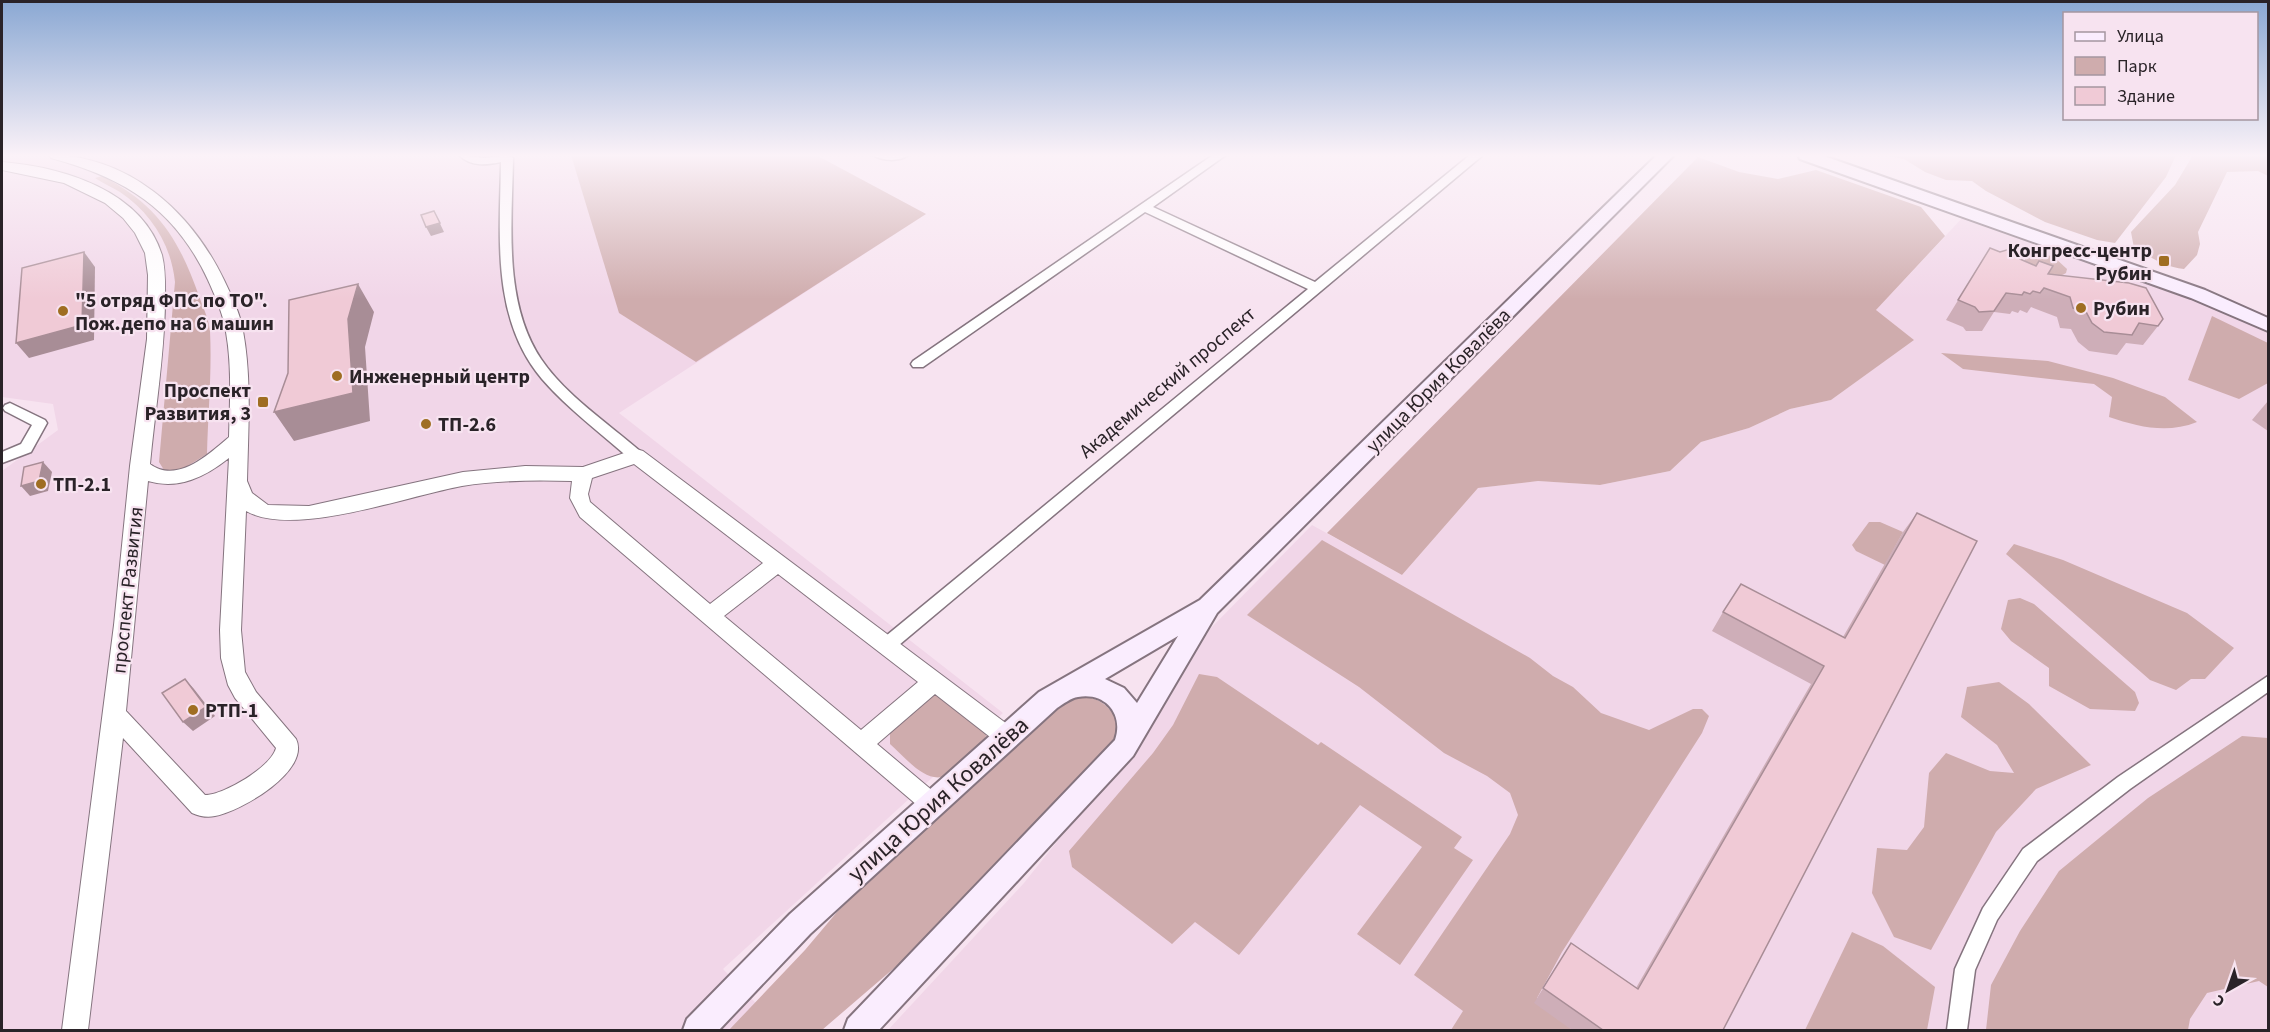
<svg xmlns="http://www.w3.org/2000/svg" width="2270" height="1032" font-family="'Source Sans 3',sans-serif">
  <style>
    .built { fill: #f1d6e8 }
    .green { fill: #cfacad }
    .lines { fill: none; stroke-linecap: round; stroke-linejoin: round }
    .minor-casing { stroke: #85747f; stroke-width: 3 }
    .tertiary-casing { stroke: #85747f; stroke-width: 2 }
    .secondary-casing { stroke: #85747f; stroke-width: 4 }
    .minor { fill: #fff; fill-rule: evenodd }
    .tertiary { fill: #fff; fill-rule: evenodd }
    .secondary { fill: #faedfe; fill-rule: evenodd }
    .wall { fill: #ceaeb8 }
    .shaded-wall { fill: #a88d96 }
    .building { fill: #f0cad6; stroke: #a88d96; stroke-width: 1.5 }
    .poi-dot { fill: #9f6e22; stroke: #f7e3f0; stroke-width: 2 }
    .labels { text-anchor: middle; stroke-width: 4.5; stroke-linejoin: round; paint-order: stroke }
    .poi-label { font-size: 20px; font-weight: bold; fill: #2a2328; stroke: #f7e3f0; text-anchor: start }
    .street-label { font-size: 20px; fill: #2a2328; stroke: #f7e3f0 }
    .near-street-label { font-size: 24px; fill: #2a2328; stroke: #f7e3f0 }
  </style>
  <rect width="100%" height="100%" fill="#f7e3f0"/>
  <g class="built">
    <path d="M2,155H816L926,214L619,413L1003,713L723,969L782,1030H2V471L58,430L53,404L2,397Z"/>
    <path d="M1965,215L2229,312L2268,331V1030H888L1024,883L1071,824L1136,753L1210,629L1312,525L1402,575L1478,488L1538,481L1600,485L1670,471L1701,442L1749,428L1790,409L1831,400L1913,340L1875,311Z"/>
  </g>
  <g class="green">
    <path d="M571,155H816L926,214L696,362L619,313Z"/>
    <path d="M1882,155H2176L2166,177L2115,243L2097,240L2045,222L1986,191L1972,181L1946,180L1925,172L1904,159Z"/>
    <path d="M2193,155H2268V176L2258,171L2227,172L2198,232L2200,244L2197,255L2184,269C2165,267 2150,257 2134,248L2131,232L2175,185Z"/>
    <path d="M1698,157L1739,172L1778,179L1816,170L1921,207L1945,236L1876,310L1914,340L1831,400L1790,409L1749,428L1701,442L1670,471L1600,485L1538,481L1478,488L1402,575L1327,533Z"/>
    <path d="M102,176C157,204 179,239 199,296C203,307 209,320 210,331C212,371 208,414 207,454L181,470H164L159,462L175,282C171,244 151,213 120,192C112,187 102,183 95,178Z"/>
    <path d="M2040,253L2054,257L2067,269L2066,273C2052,282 2038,270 2025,263V256Z"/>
    <path d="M2212,316L2268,343V383L2239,399L2188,380Z"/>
    <path d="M1941,353L2048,361L2113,378L2165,397L2197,422C2167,434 2139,427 2109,417L2112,397L2094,384L1963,369Z"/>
    <path d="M1869,522H1880L1903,532L1885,565L1856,551L1852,545Z"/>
    <path d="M1322,540L1530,658L1553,676L1573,687L1601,713L1649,730L1693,709H1702L1709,716L1702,733L1562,952L1537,998L1572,1030H1451L1463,1011L1414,975L1510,834L1518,815L1510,793L1487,776L1444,753L1359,687L1247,615Z"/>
    <path d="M2014,544L2063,560L2187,613L2234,648L2205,679H2191L2176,690L2150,680L2006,554Z"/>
    <path d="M2020,598L2034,604L2135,692L2139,703L2135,711L2090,709L2049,686V668L2011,641L2001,629L2008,600Z"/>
    <path d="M1199,674L1217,677L1318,745L1321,742L1462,837L1454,848L1473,860L1400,965L1357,934L1422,847L1360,805L1239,955L1195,922L1172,944L1072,867L1069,851L1153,753L1173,725Z"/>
    <path d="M1999,682L2029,704L2091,765L2036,789L1996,832L1931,950L1894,937L1872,893L1877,848L1907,850L1924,827L1929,773L1946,753L1990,771L2014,773L1997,745L1961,717L1967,687Z"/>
    <path d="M930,695H936L987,734L984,740L942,777C923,781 904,756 890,744V731Z"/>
    <path d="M1075,696C1089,696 1101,699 1110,710C1132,733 1098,761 1083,778L907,957L822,1030H729L805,950L837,912L933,819L1055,707Z"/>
    <path d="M2242,736L2268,738V987L2259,981L2207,993L2190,1019L2188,1030H1986L1991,985L2020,931L2059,871L2148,798Z"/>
    <path d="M1852,932L1883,946L1935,987L1927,1030H1805Z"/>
  </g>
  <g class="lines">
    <g class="minor-casing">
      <g id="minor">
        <path d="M459,155L485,158L508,155L513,158C512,223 503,302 541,359C566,396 608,423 641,452L643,456L641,460H631C601,433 568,409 542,379C491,319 500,236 501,162C486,165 471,167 459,155Z"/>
        <path d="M873,155H908C899,162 882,161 873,155Z"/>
        <path d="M1213,155H1226L1153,207L1315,282L1470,155H1483L893,650L887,652L881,650L879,645L881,640L1308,289L1145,212L923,367H913L911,364L913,361Z"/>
        <path d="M10,403L45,420L47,423L31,452L2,463V452L21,444L32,425L5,411L3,408L5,405Z"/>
        <path d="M2268,676V692L2130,789L2037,861L1997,920L1975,970L1967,1030H1947L1955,969L1983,908L2023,849L2118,777Z"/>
      </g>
    </g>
    <g class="tertiary-casing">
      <path id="tertiary" d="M49,155C128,155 191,211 224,280C232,297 240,313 243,331C252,380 248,432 247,481L252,493L268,505L309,506L463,472L525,466L583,467L636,449L643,451L1015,730L1018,737L1015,744L1007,747L999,744L935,694L877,744L940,797L944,804L940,811L932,815L924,811L580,517L570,498L572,481C535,480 498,480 462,486C407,496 294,538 246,511L241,630L245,672L256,692L296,739C311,771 241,811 215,816C207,818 199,816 192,813L123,738L88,1030H62L114,625L130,466L147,339L148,275L145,253L135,233L123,218L105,203L64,183L2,170V162C62,167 142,190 162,255C166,271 165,289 165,305C164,358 155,411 150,464C177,484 208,455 229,437C230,402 232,366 226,332C223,313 215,296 208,280C175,209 125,178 51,158ZM229,458L220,630L221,658L228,685L235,698L276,748C271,767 224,795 205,795L126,711L148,481C179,490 205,477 229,458ZM634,464L763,563L710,604L590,502L588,494L592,478ZM778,574L918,682L861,730L724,616Z"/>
    </g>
    <g class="secondary-casing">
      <g id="secondary">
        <path d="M1657,155H1674L1217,613L1133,756L879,1030H844L848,1019L1115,740C1124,714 1105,692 1078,697C1071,698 1063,704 1057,708L810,934L719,1030H683L687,1019L790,914L1039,692L1200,600ZM1178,636L1137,703L1124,688L1105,679Z"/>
        <path d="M1798,155H1821L2205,290L2268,318V331L2191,298L1800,159Z"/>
      </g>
    </g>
    <use href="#minor" class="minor"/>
    <use href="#tertiary" class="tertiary"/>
    <use href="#secondary" class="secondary"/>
  </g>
  <g class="wall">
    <path d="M1990,248L2020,259L2048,274L2158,326L2143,345L2126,343L2117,355L2089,351L2078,342L2071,329L2060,328L2057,317L2031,307L2027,313L2020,310L2018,313L2012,311L2010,314L1994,312L1982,331H1966L1963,327L1946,320Z"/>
    <path d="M2268,401V431L2252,420Z"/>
    <path d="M1917,513L1723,1030H1572L1534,1003L1571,943L1636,988L1811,684L1712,631L1723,612L1843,637L1903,532Z"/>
  </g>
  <g class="shaded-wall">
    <path d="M434,211L444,232L431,236L426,227Z"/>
    <path d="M84,252L95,267L94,340L29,358L16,343Z"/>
    <path d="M358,284L374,312L365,347L370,421L294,441L274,412L348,319Z"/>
    <path d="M43,462L52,472L48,491L30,496L21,486Z"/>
    <path d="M185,679L194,689L215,716L193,731L183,722Z"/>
  </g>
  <g class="building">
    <path d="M434,211L440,223L426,227L421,215Z"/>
    <path d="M1990,248L2000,252L2010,249L2020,259L2036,266L2039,261L2053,266L2048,274L2129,283L2146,288L2163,319L2158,326L2139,323L2132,335L2104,332L2092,323L2085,310L2073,308L2070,297L2044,288L2040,293L2033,291L2030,294L2024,292L2022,295L2006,293L1994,311L1979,312L1975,307L1958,300Z"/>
    <path d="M84,252L82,325L16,343L22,268Z"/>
    <path d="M358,284L348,319L353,393L274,412L288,373L289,300Z"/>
    <path d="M43,462L39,481L21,486L24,467Z"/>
    <path d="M1917,513L1977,541L1723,1030H1603L1543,988L1571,943L1638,989L1824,666L1723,612L1741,584L1845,638Z"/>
    <path d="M185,679L206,707L183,722L162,693Z"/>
  </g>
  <linearGradient id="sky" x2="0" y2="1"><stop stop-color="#8aa8d3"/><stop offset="0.52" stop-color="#fbf2f8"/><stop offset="1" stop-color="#fbf2f8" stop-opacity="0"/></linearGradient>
  <rect width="2270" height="299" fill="url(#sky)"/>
  <g class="poi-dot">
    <rect x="2158" y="255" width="12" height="12" rx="3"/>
    <circle cx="2081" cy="308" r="6"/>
    <circle cx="63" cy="311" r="6"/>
    <circle cx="337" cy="376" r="6"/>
    <rect x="257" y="396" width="12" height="12" rx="3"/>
    <circle cx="426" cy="424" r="6"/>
    <circle cx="41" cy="484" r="6"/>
    <circle cx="193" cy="710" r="6"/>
  </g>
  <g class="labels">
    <g class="poi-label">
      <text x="2152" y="257" text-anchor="end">Конгресс-центр<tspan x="2152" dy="23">Рубин</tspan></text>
      <text x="75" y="307">"5 отряд ФПС по ТО".<tspan x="75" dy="23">Пож.депо на 6 машин</tspan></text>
      <text x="2093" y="315">Рубин</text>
      <text x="349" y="383">Инженерный центр</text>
      <text x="251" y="397" text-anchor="end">Проспект<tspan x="251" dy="23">Развития, 3</tspan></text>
      <text x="438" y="431">ТП-2.6</text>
      <text x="53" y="491">ТП-2.1</text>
      <text x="205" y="717">РТП-1</text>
    </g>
    <g class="street-label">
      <text transform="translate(1438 380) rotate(-45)" y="7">улица Юрия Ковалёва</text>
      <text transform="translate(1167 382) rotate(-40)" y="7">Академический проспект</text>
      <text transform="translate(127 590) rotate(-84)" y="7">проспект Развития</text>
    </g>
    <g class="near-street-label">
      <text transform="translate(938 799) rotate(-42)" y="8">улица Юрия Ковалёва</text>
    </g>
  </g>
  <rect width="2270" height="1032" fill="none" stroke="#2a2328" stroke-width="6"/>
  <rect x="2063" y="12" width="195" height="108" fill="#f7e3f0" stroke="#a596a0" stroke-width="1.5"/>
  <rect x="2075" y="32" width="30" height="9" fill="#faedfe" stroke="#a596a0" stroke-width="1.5"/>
  <text x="2117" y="42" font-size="18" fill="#2a2328">Улица</text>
  <rect x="2075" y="57" width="30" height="18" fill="#cfacad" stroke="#a596a0" stroke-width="1.5"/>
  <text x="2117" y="72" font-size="18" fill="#2a2328">Парк</text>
  <rect x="2075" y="87" width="30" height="18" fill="#f0cad6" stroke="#a596a0" stroke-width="1.5"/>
  <text x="2117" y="102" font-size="18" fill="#2a2328">Здание</text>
  <g transform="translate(2228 990) rotate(220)" stroke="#f7e3f0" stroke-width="4.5" paint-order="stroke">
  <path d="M0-4.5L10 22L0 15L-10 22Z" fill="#2a2328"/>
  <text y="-9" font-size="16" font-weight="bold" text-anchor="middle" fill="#2a2328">С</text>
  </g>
</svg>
